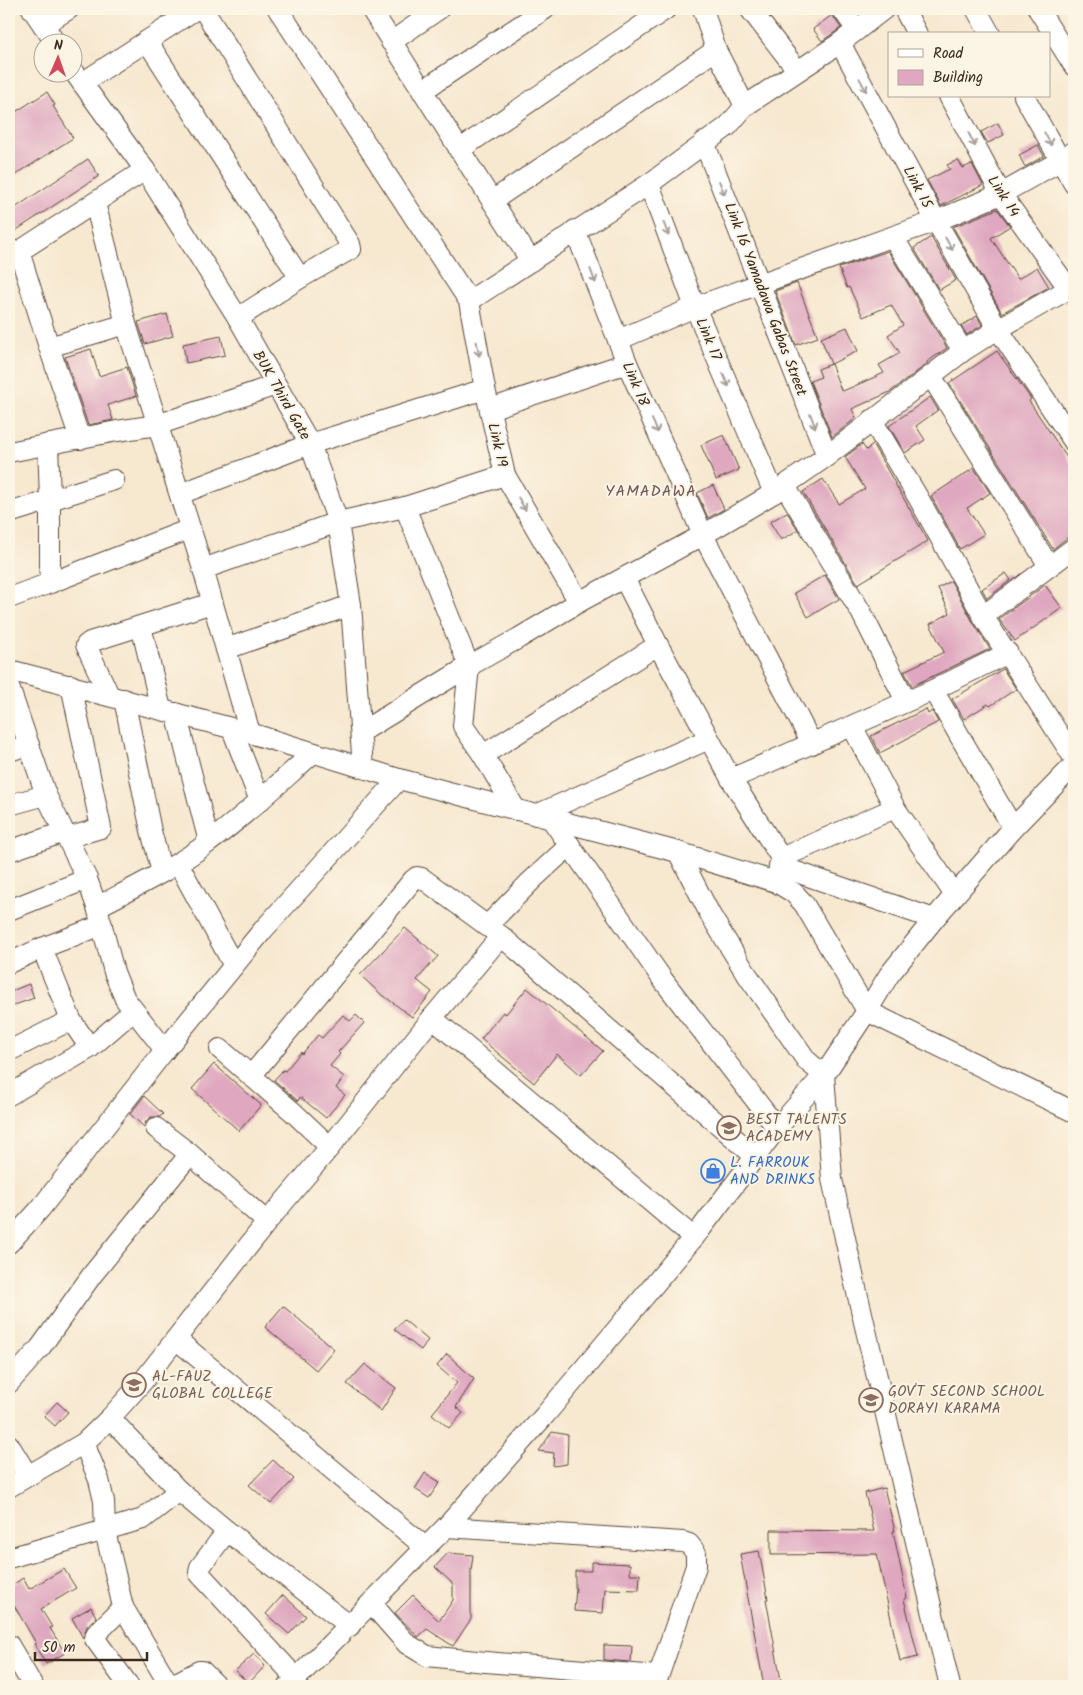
<svg xmlns="http://www.w3.org/2000/svg" width="1083" height="1695" font-family="Kalam,sans-serif">
  <style>
    .building { fill: #dfa8c0 }
    .lines { fill: none; stroke-linecap: round; stroke-linejoin: round }
    .minor-casing { stroke: #574639; stroke-width: 22 }
    .minor { stroke: #fff; stroke-width: 20 }
    .oneway { stroke: #a79f9a }
    .labels { text-anchor: middle; stroke-width: 4; stroke-linejoin: round; paint-order: stroke }
    .street-label { font-size: 15px; fill: #3b2a1e; stroke: #fcf5e5 }
    .education-label { font-size: 15px; fill: #785e54; stroke: #fcf5e5; text-anchor: start }
    .shop-label { font-size: 15px; fill: #366cbe; stroke: #fcf5e5; text-anchor: start }
    .neighbourhood-label { font-size: 16px; letter-spacing: 1px; fill: #745657; stroke: #fcf5e5 }
  </style>
  <rect width="100%" height="100%" fill="#fcf5e5"/>
  <filter id="ink" filterUnits="userSpaceOnUse"><feTurbulence type="fractalNoise" baseFrequency=".02" numOctaves="2"/><feDisplacementMap in="SourceGraphic" scale="10" xChannelSelector="R" yChannelSelector="G"/><feConvolveMatrix kernelMatrix="1 2 1 2 8 2 1 2 1" color-interpolation-filters="sRGB"/></filter>
  <filter id="wash" filterUnits="userSpaceOnUse"><feTurbulence type="fractalNoise" baseFrequency=".0096" numOctaves="4" result="noise"/><feDisplacementMap in="SourceGraphic" scale="20" xChannelSelector="R" yChannelSelector="G"/><feGaussianBlur stdDeviation="1.12" result="paint"/><feColorMatrix in="noise" values="0 0 0 0 0 0 0 0 0 0 0 0 0 0 0 0 0 1.4 0 .05"/><feComposite in="paint" operator="in"/></filter>
  <g filter="url(#wash)">
    <rect width="100%" height="100%" fill="#f7e8d0"/>
    <g id="blocks">
      <g class="building">
        <path d="M832,15L841,28L822,41L813,29Z"/>
        <path d="M47,92L55,105L53,106L73,138L9,179V116Z"/>
        <path d="M998,123L1004,135L988,143L981,132Z"/>
        <path d="M1038,145L1044,156L1025,167L1019,155Z"/>
        <path d="M88,159L99,176L9,235V212Z"/>
        <path d="M958,160L963,168L972,164L983,185L941,206L927,180L950,169L947,165Z"/>
        <path d="M997,209L1010,226L991,238L1018,279L1037,267L1049,287L1002,313L953,227Z"/>
        <path d="M931,237L956,280L939,290L914,248Z"/>
        <path d="M888,251L947,348L927,362V364L890,392L852,409L856,418L832,437L810,381L821,377L818,369L831,364L841,390L843,391L884,373L879,365L900,353L888,335L903,325L891,305L863,317L849,287L847,288L839,268Z"/>
        <path d="M797,283L818,337L796,345L775,291Z"/>
        <path d="M167,314L173,336L145,344L138,322Z"/>
        <path d="M977,316L982,325L967,335L961,326Z"/>
        <path d="M847,327L858,351L831,364L821,338Z"/>
        <path d="M221,336L225,355L186,363L183,344Z"/>
        <path d="M91,349L99,376L127,367L136,396L108,405L113,420L88,425L65,357Z"/>
        <path d="M997,351L1031,399L1029,401L1074,468V536L1067,538L1053,549L949,383Z"/>
        <path d="M930,397L938,410L916,426L925,440L905,453L889,426Z"/>
        <path d="M724,435L739,470L716,480L701,445Z"/>
        <path d="M862,444L866,450L873,445L928,541L858,584L803,492L823,479L839,504L865,489L845,457Z"/>
        <path d="M974,468L990,493L967,508L984,534L960,549L931,496Z"/>
        <path d="M713,485L724,509L708,518L697,493Z"/>
        <path d="M787,512L798,530L781,540L770,522Z"/>
        <path d="M1006,573L1011,580L987,598L982,589Z"/>
        <path d="M825,575L839,599L808,617L794,593Z"/>
        <path d="M951,581L973,622L990,649L912,686L904,671L944,652L930,624L950,613L938,588Z"/>
        <path d="M1045,585L1062,608L1015,641L999,619Z"/>
        <path d="M1003,669L1016,689L990,706L988,704L964,719L952,699Z"/>
        <path d="M926,709L928,714L932,711L938,722L880,753L871,736Z"/>
        <path d="M405,928L438,956L417,980L432,992L412,1017L384,996V997L360,975Z"/>
        <path d="M29,984L34,998L12,1006L9,992Z"/>
        <path d="M527,988L603,1051L581,1075L557,1054L534,1083L481,1039L503,1012L506,1014Z"/>
        <path d="M343,1015L350,1021L356,1015L364,1023L338,1052L340,1054L330,1066L344,1077L336,1088L345,1095L326,1118L300,1097L298,1101L274,1080L283,1070L285,1071L301,1052L302,1054L318,1035L322,1038Z"/>
        <path d="M214,1064L261,1105L239,1131L192,1089Z"/>
        <path d="M144,1096L163,1114L160,1117H151L146,1121L144,1127L130,1114Z"/>
        <path d="M283,1306L334,1349L316,1370L265,1327Z"/>
        <path d="M404,1320L428,1340L421,1350L394,1329Z"/>
        <path d="M447,1354L474,1379L456,1407L463,1413L449,1428L432,1414L457,1383L437,1366Z"/>
        <path d="M365,1364L396,1388L381,1411L347,1384Z"/>
        <path d="M57,1402L68,1412L55,1426L44,1416Z"/>
        <path d="M552,1432L568,1435L567,1464L553,1466L554,1453L539,1451Z"/>
        <path d="M273,1460L294,1479L271,1504L249,1485Z"/>
        <path d="M425,1473L440,1482L429,1498L415,1489Z"/>
        <path d="M884,1488L895,1531H893L907,1598L904,1599L918,1657L900,1661L877,1554L771,1555V1530L874,1531L865,1493Z"/>
        <path d="M759,1551L768,1599H766L782,1686H764L740,1554Z"/>
        <path d="M448,1553L473,1555L471,1571V1619L453,1646L427,1629L418,1637L395,1613L413,1595L439,1621L453,1600V1584L435,1567Z"/>
        <path d="M591,1562L630,1564V1574H640L639,1590L605,1589L603,1613L574,1611L576,1588H575V1571H591Z"/>
        <path d="M64,1569L76,1588L41,1609L52,1627L50,1628L65,1653L46,1664L34,1644L36,1643L9,1597V1587L23,1578L29,1589Z"/>
        <path d="M283,1595L306,1616L289,1634L266,1614Z"/>
        <path d="M91,1607L96,1617L87,1626L83,1638L72,1618Z"/>
        <path d="M604,1645L632,1646L631,1662L604,1660Z"/>
        <path d="M254,1654L265,1666L249,1683L235,1671Z"/>
      </g>
    </g>
  </g>
  <g filter="url(#ink)">
    <use href="#blocks" fill-opacity="0" stroke="#574639" stroke-width="1"/>
    <g class="lines">
      <g class="minor-casing">
        <g id="minor">
          <path d="M32,9L55,42"/>
          <path d="M203,9L350,244L351,249L300,278L238,318"/>
          <path d="M278,9L469,301L485,389L505,475L579,602"/>
          <path d="M371,9L492,201L531,261"/>
          <path d="M703,9L716,50L745,106"/>
          <path d="M750,9L797,70"/>
          <path d="M842,9L857,30"/>
          <path d="M904,9L917,34"/>
          <path d="M976,9L990,34"/>
          <path d="M1038,9L1074,66"/>
          <path d="M43,25L69,9"/>
          <path d="M147,41L300,278"/>
          <path d="M391,42L439,9"/>
          <path d="M840,43L936,221L998,329L1074,442"/>
          <path d="M72,69L145,170L238,318L310,444L338,522L351,605L363,768"/>
          <path d="M82,83L196,9"/>
          <path d="M422,91L545,9"/>
          <path d="M949,96L1001,194L1069,289"/>
          <path d="M1024,96L1074,184"/>
          <path d="M704,142L827,456"/>
          <path d="M459,150L666,9"/>
          <path d="M649,184L695,307L774,493"/>
          <path d="M492,201L716,50"/>
          <path d="M95,203L126,324L203,569L250,733"/>
          <path d="M575,230L627,363L703,535L812,744"/>
          <path d="M893,237L963,351"/>
          <path d="M19,251L49,347L80,439"/>
          <path d="M9,258L145,170"/>
          <path d="M469,301L649,184L728,126L745,106L840,43L884,9"/>
          <path d="M618,340L695,307L936,221L1001,194L1060,161L1074,151"/>
          <path d="M49,347L126,324"/>
          <path d="M931,376L1049,566"/>
          <path d="M490,409L627,363"/>
          <path d="M872,420L919,499L983,616L1074,758"/>
          <path d="M9,452L117,431L157,425L276,385"/>
          <path d="M785,486L861,612L906,701"/>
          <path d="M180,494L310,444L485,389"/>
          <path d="M405,507L469,666L463,726L483,755L516,810"/>
          <path d="M9,513L114,480"/>
          <path d="M203,569L338,522L405,507L505,475"/>
          <path d="M624,578L658,645L731,779L781,858L776,882"/>
          <path d="M50,583L190,529"/>
          <path d="M9,598L50,583V499L48,444"/>
          <path d="M983,616L1074,548"/>
          <path d="M141,626L161,709"/>
          <path d="M226,649L351,605"/>
          <path d="M9,670L250,733L399,779L678,852L776,882L794,893L804,904L867,1011L1074,1112"/>
          <path d="M9,687L46,795L87,879L97,907L114,972L125,999L165,1050L263,930L399,779"/>
          <path d="M933,690L1013,828"/>
          <path d="M109,695L86,645L90,642L212,603"/>
          <path d="M124,699L151,831L162,872"/>
          <path d="M176,713L209,842"/>
          <path d="M852,726L895,808L955,895"/>
          <path d="M232,729L260,801"/>
          <path d="M361,732L469,666L519,638L579,602L703,535L774,493L827,456L963,351L998,329L1074,286"/>
          <path d="M9,751L29,745"/>
          <path d="M483,755L658,645"/>
          <path d="M731,779L933,690L1008,653"/>
          <path d="M9,805L46,795"/>
          <path d="M536,815L709,739"/>
          <path d="M552,820L663,980L777,1128"/>
          <path d="M67,838L101,828L71,685"/>
          <path d="M9,851L64,832"/>
          <path d="M678,852L711,916L744,970L807,1061L824,1075L832,1179L856,1288L950,1686"/>
          <path d="M781,858L895,808"/>
          <path d="M178,863L234,966"/>
          <path d="M779,866L934,919"/>
          <path d="M97,907C135,887 175,868 209,842C246,815 279,783 313,753"/>
          <path d="M9,910L87,879"/>
          <path d="M487,926L531,881L570,845"/>
          <path d="M42,948L71,1020L90,1048"/>
          <path d="M9,963L42,948L102,925"/>
          <path d="M432,1018L694,1238"/>
          <path d="M220,1049L293,1112L330,1147"/>
          <path d="M9,1051L71,1020"/>
          <path d="M251,1076L413,880L417,877L422,878L501,936L756,1157"/>
          <path d="M9,1095L90,1048L133,1011"/>
          <path d="M156,1128L190,1154L267,1222"/>
          <path d="M9,1243L40,1209L165,1050"/>
          <path d="M176,1339L425,1547"/>
          <path d="M9,1383L40,1348L92,1275L190,1154"/>
          <path d="M110,1418L179,1491L227,1531L350,1626"/>
          <path d="M84,1443L99,1480L104,1501L105,1531L123,1607L96,1634L95,1639L129,1686"/>
          <path d="M9,1445L28,1476"/>
          <path d="M9,1487L84,1443L110,1418L143,1381L267,1222L330,1147L432,1018L501,936"/>
          <path d="M446,1527L683,1542L689,1544L696,1553V1566L655,1686"/>
          <path d="M227,1531L200,1567L199,1573L297,1679"/>
          <path d="M9,1558L143,1519L179,1491"/>
          <path d="M371,1603L407,1644L427,1656L486,1662L658,1676"/>
          <path d="M123,1607L167,1681L176,1683L199,1671H202L217,1686"/>
          <path d="M9,1645L33,1686"/>
          <path d="M289,1686L446,1527L545,1415L700,1230L777,1128L824,1075L867,1011L889,975L934,919L1013,828L1074,765"/>
        </g>
      </g>
      <use href="#minor" class="minor"/>
    </g>
    <defs><path id="oneway-shaft" d="M-6 0H5M1.5-3L5.5 0L1.5 3" fill="none" stroke-width="1.6" stroke-linecap="round" stroke-linejoin="round" transform="scale(1.25)"/></defs>
    <g class="oneway">
      <use href="#oneway-shaft" transform="translate(863 85) rotate(62)"/>
      <use href="#oneway-shaft" transform="translate(1048 139) rotate(61)"/>
      <use href="#oneway-shaft" transform="translate(972 140) rotate(63)"/>
      <use href="#oneway-shaft" transform="translate(722 188) rotate(68)"/>
      <use href="#oneway-shaft" transform="translate(666 229) rotate(69)"/>
      <use href="#oneway-shaft" transform="translate(949 244) rotate(60)"/>
      <use href="#oneway-shaft" transform="translate(593 276) rotate(69)"/>
      <use href="#oneway-shaft" transform="translate(478 349) rotate(80)"/>
      <use href="#oneway-shaft" transform="translate(726 380) rotate(67)"/>
      <use href="#oneway-shaft" transform="translate(813 421) rotate(69)"/>
      <use href="#oneway-shaft" transform="translate(655 426) rotate(66)"/>
      <use href="#oneway-shaft" transform="translate(522 504) rotate(60)"/>
    </g>
  </g>
  <defs>
    <g id="school-ring" transform="scale(1.25)"><circle r="9.5" fill="#fcf5e5" stroke="#8d6e63" stroke-width="1.5"/><path d="M0-5L7-2L0 1L-7-2ZM-4 1L0 2.5L4 1V4Q0 6-4 4Z" fill="#8d6e63"/></g>
    <g id="shop-ring" transform="scale(1.25)"><circle r="9.5" fill="#fcf5e5" stroke="#3f7fe0" stroke-width="1.5"/><path d="M-5-2.5h2.3a2.7 3.5 0 0 1 5.4 0H5L5.5 6h-11ZM-1.5-2.5h3a1.5 2.3 0 0 0-3 0Z" fill="#3f7fe0"/></g>
  </defs>
  <g fill-rule="evenodd">
    <use href="#school-ring" x="729" y="1128"/>
    <use href="#shop-ring" x="713" y="1171"/>
    <use href="#school-ring" x="134" y="1385"/>
    <use href="#school-ring" x="871" y="1400"/>
  </g>
  <g class="labels">
    <g class="street-label">
      <text transform="translate(918 187) rotate(62)" y="5">Link 15</text>
      <text transform="translate(1004 196) rotate(57)" y="5">Link 14</text>
      <text transform="translate(766 299) rotate(69)" y="5">Link 16 Yamadawa Gabas Street</text>
      <text transform="translate(709 339) rotate(67)" y="5">Link 17</text>
      <text transform="translate(636 384) rotate(67)" y="5">Link 18</text>
      <text transform="translate(282 395) rotate(60)" y="5">BUK Third Gate</text>
      <text transform="translate(498 445) rotate(77)" y="5">Link 19</text>
    </g>
    <g class="education-label">
      <text x="746" y="1124">BEST TALENTS<tspan x="746" dy="17">ACADEMY</tspan></text>
      <text x="152" y="1381">AL-FAUZ<tspan x="152" dy="17">GLOBAL COLLEGE</tspan></text>
      <text x="888" y="1396">GOV'T SECOND SCHOOL<tspan x="888" dy="17">DORAYI KARAMA</tspan></text>
    </g>
    <g class="shop-label">
      <text x="730" y="1167">L. FARROUK<tspan x="730" dy="17">AND DRINKS</tspan></text>
    </g>
    <g class="neighbourhood-label">
      <text x="651" y="496">YAMADAWA</text>
    </g>
  </g>
  <rect width="1083" height="1695" fill="none" stroke="#fcf5e5" stroke-width="30"/>
  <rect x="888" y="32" width="162" height="65" fill="#fcf5e5" stroke="#afa495"/>
  <rect x="898" y="49" width="25" height="8" fill="#ffffff" stroke="#afa495"/>
  <text x="933" y="58" font-size="15" fill="#3b2a1e">Road</text>
  <rect x="898" y="70" width="25" height="15" fill="#dfa8c0" stroke="#afa495"/>
  <text x="933" y="82" font-size="15" fill="#3b2a1e">Building</text>
  <g transform="translate(58 58) rotate(2)"><circle r="24" fill="#fcf5e5" stroke="#afa495"/>
  <path d="M0-4L9 19L0 12L-9 19Z" fill="#d1495b"/>
  <text y="-8" font-size="14" font-weight="bold" text-anchor="middle" fill="#3b2a1e">N</text>
  </g>
  <path d="M35 1652v8h112v-8" fill="none" stroke="#3b2a1e" stroke-width="2.5"/>
  <text x="42" y="1652" font-size="15" fill="#3b2a1e" stroke="#fcf5e5" stroke-width="4" paint-order="stroke">50 m</text>
</svg>
